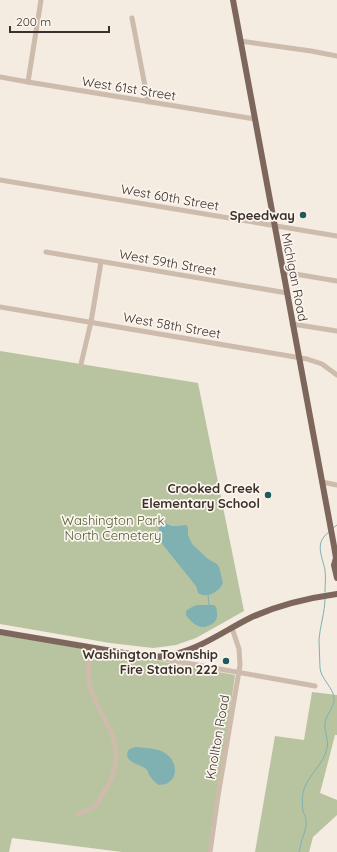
<svg xmlns="http://www.w3.org/2000/svg" width="337" height="852" font-family="Quicksand,sans-serif">
  <style>
    .green { fill: #b8c4a0 }
    .water { fill: #7fb0b2 }
    .lines { fill: none; stroke-linecap: round; stroke-linejoin: round }
    .stream { stroke: #7fb0b2; stroke-width: 1 }
    .minor { stroke: #cdbbac; stroke-width: 5 }
    .major { stroke: #7d675c; stroke-width: 6 }
    .poi-dot { fill: #1f5a5e; stroke: #fbf5ee; stroke-width: 1.5 }
    .labels { text-anchor: middle; stroke-width: 3.5; stroke-linejoin: round; paint-order: stroke }
    .street-label { font-size: 13px; fill: #3b302b; stroke: #fbf5ee }
    .poi-label { font-size: 13px; font-weight: bold; fill: #3b302b; stroke: #fbf5ee; text-anchor: end }
    .park-label { font-size: 13px; fill: #4a5a2e; stroke: #fbf5ee }
  </style>
  <rect width="100%" height="100%" fill="#f4ebe1"/>
  <g class="green">
    <path d="M0,351L198,383L244,611L196,638L176,645L153,648L110,643L0,624Z"/>
    <path d="M0,632L235,675L210,852H122L12,838L9,852H0Z"/>
    <path d="M312,692L337,695V735H335L320,793L337,800V815L313,837L309,852H255L275,736L304,740Z"/>
  </g>
  <g class="water">
    <path d="M159,519L171,526H177L186,525L188,528V535L192,544L208,559L217,564L219,567L223,583C219,592 207,599 198,593L196,586L163,545C159,537 158,529 159,519Z"/>
    <path d="M197,605H214L216,607C217,611 218,617 216,620C213,625 203,629 198,626C193,624 189,619 186,615V611L192,607Z"/>
    <path d="M136,747C145,748 157,748 165,753C176,760 180,777 166,784C164,784 161,785 159,785C155,783 151,778 148,773C148,772 148,771 147,770C142,764 123,763 128,751C130,748 133,748 136,747Z"/>
  </g>
  <g class="lines">
    <g class="stream">
      <path d="M333,528L337,525"/>
      <path d="M325,592C325,585 326,577 325,570C322,555 314,543 329,532"/>
      <path d="M208,595L209,605"/>
      <path d="M299,852C300,849 300,846 301,843C303,835 307,829 306,820C306,816 304,815 303,811C302,806 302,798 303,793C305,778 324,765 327,748C329,740 324,732 325,723C326,714 335,707 334,698C333,687 321,679 320,668C320,659 319,649 319,640C320,626 325,612 325,598"/>
    </g>
    <g class="minor">
      <path d="M132,18L148,102"/>
      <path d="M240,41L311,51L337,56"/>
      <path d="M0,77L28,82L255,119"/>
      <path d="M28,82L41,0"/>
      <path d="M0,180L337,236"/>
      <path d="M46,252L287,293"/>
      <path d="M283,272L337,281"/>
      <path d="M0,307L307,359L322,364L337,375"/>
      <path d="M292,324L337,331"/>
      <path d="M81,364L91,322L101,262"/>
      <path d="M322,482L337,485"/>
      <path d="M158,658L315,686"/>
      <path d="M77,814C81,812 90,810 94,807C98,804 104,791 107,787C125,755 114,736 98,707C94,699 90,690 89,681C87,670 89,659 91,648"/>
      <path d="M210,852L218,796L240,665L239,649L232,628"/>
    </g>
    <g class="major">
      <path d="M233,0L334,546L336,558L334,565L337,578"/>
      <path d="M0,632L130,654C141,656 153,658 164,656C197,652 223,631 252,617C279,605 308,598 337,594"/>
    </g>
  </g>
  <g class="poi-dot">
    <circle cx="303" cy="215" r="4"/>
    <circle cx="268" cy="495" r="4"/>
    <circle cx="226" cy="661" r="4"/>
  </g>
  <g class="labels">
    <g class="street-label">
      <text transform="translate(129 88) rotate(9)" y="5">West 61st Street</text>
      <text transform="translate(170 197) rotate(10)" y="5">West 60th Street</text>
      <text transform="translate(168 262) rotate(10)" y="5">West 59th Street</text>
      <text transform="translate(295 277) rotate(79)" y="5">Michigan Road</text>
      <text transform="translate(172 325) rotate(10)" y="5">West 58th Street</text>
      <text transform="translate(217 737) rotate(-80)" y="5">Knollton Road</text>
    </g>
    <g class="poi-label">
      <text x="295" y="220">Speedway</text>
      <text x="260" y="493">Crooked Creek<tspan x="260" dy="15">Elementary School</tspan></text>
      <text x="218" y="659">Washington Township<tspan x="218" dy="15">Fire Station 222</tspan></text>
    </g>
    <g class="park-label">
      <text x="113" y="525">Washington Park<tspan x="113" dy="15">North Cemetery</tspan></text>
    </g>
  </g>
  <path d="M10 26v6h99v-6" fill="none" stroke="#3b302b" stroke-width="2"/>
  <text x="16" y="26" font-size="12" fill="#3b302b" stroke="#fbf5ee" stroke-width="3" paint-order="stroke">200 m</text>
</svg>
